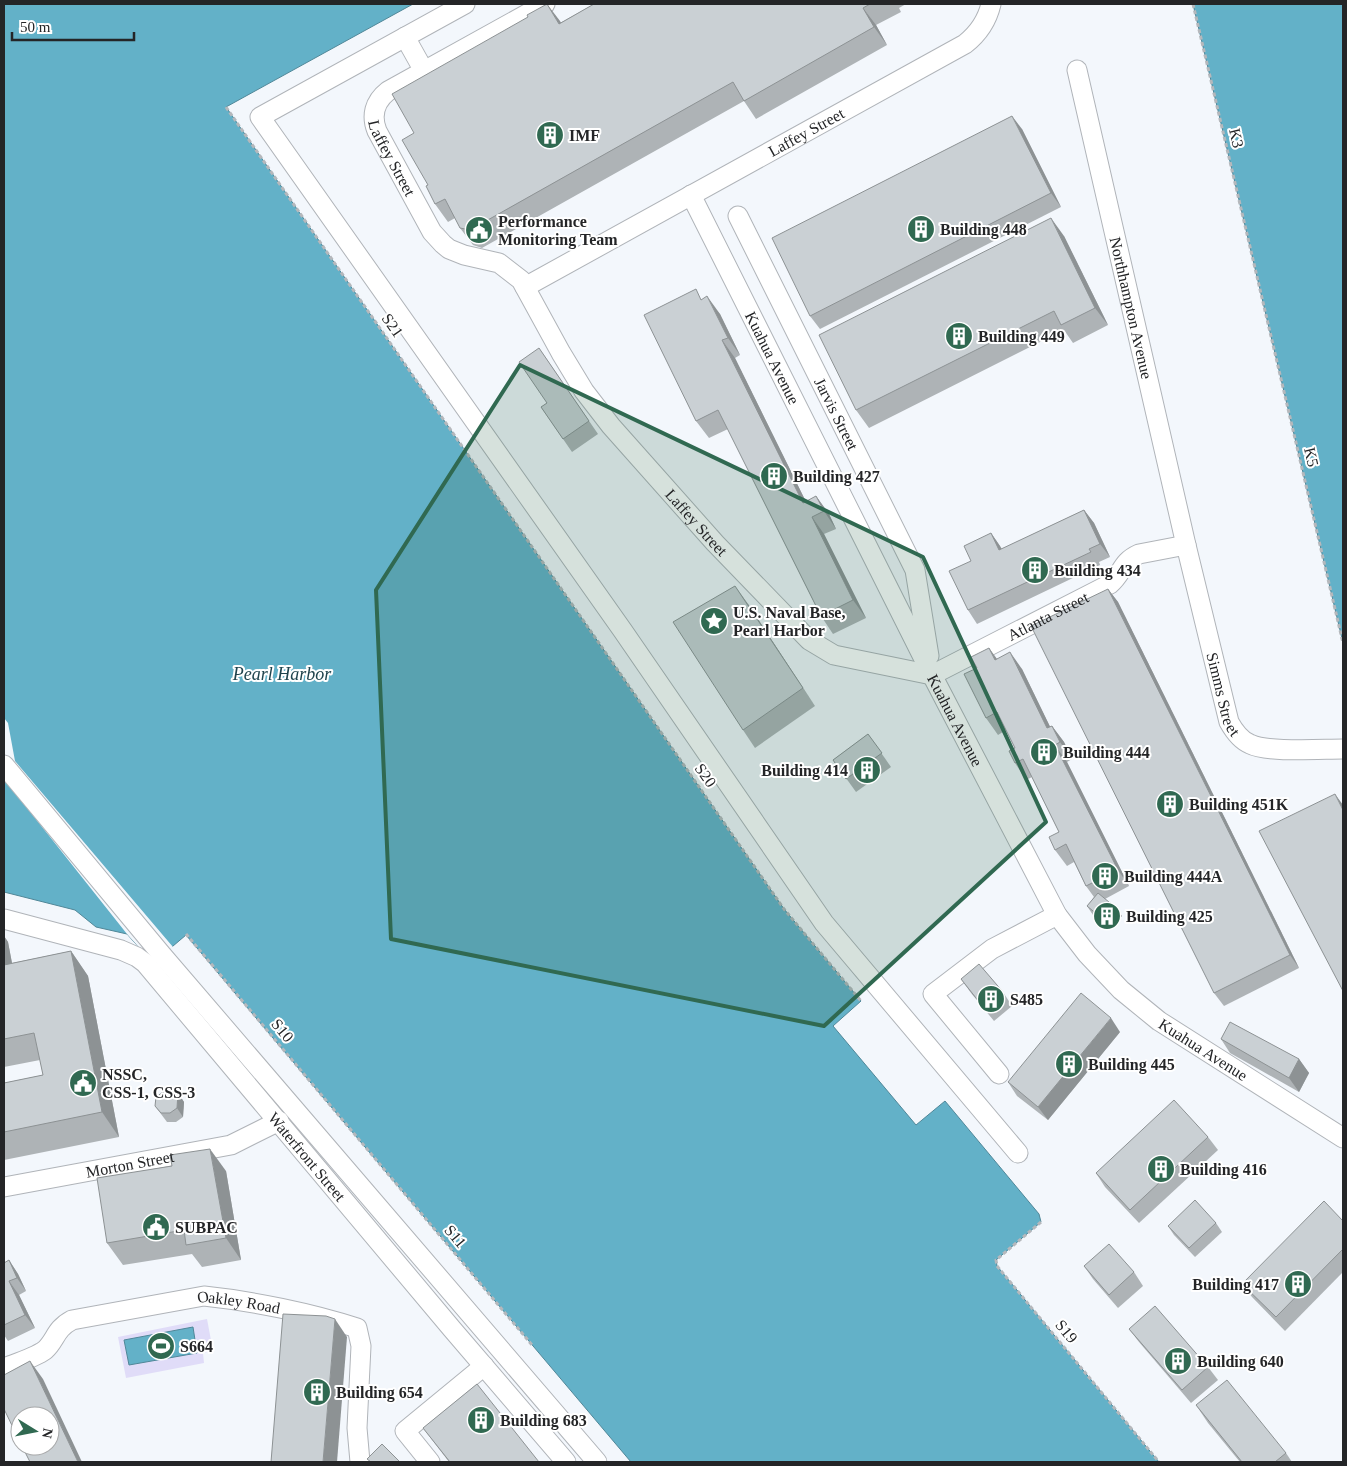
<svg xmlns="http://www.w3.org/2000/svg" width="1347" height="1466" font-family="Georgia,serif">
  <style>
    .green { fill: #e0dcf8 }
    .water { fill: #63b1c8; stroke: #508798 }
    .pier { fill: #f3f7fc }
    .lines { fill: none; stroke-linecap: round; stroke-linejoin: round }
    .minor-casing { stroke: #b0b4b9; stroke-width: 21 }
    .path { stroke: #b5b8bc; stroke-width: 3; stroke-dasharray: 4 2.5; stroke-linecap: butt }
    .minor { stroke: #fff; stroke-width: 19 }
    .wall { fill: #aeb3b6 }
    .shaded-wall { fill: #8d9294 }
    .building { fill: #cad0d4; stroke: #8d9294 }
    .marked { fill: #306951; fill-opacity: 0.2; stroke: #306951; stroke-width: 4; stroke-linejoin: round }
    .labels { text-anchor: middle; stroke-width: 4; stroke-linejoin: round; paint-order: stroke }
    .street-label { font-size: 16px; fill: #242527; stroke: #fff }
    .poi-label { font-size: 16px; font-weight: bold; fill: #242527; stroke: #fff; text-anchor: start }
    .water-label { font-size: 18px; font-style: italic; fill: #20444e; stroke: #fff }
  </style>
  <rect width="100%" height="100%" fill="#f3f7fc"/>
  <path class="green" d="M207,1319L213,1351L203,1353L204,1363L126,1378L118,1337Z"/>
  <g class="water">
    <path d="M4,4H413L226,107L784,909L861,1001L833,1026L916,1125L945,1101L1039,1214L1041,1222L996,1260L997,1266L1159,1462H631L186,935L153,963L127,934L96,927L75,910L4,892Z"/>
    <path d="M1193,4H1343V643Z"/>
    <path d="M193,1327L197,1353L129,1365L124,1340Z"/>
  </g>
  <path class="pier" d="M4,718L8,723L15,761L173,947L153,963L127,934L4,779Z"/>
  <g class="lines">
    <g class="minor-casing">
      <g id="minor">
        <path d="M465,4L260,117L623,631L824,923L1018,1153"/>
        <path id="s1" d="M545,4L388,91C374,102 371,116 377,131L432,232L443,244L449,249L464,255L499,263L521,280L561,353L584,391L611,426L715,543L809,640L834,655L932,675"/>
        <path d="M405,37L424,71"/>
        <path id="s2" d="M1077,70L1186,545L1229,722C1234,731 1240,740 1250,744C1267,753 1321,749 1343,749"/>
        <path id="s3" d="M691,195L932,675L1057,915L1087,954L1121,990L1159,1021L1343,1138"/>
        <path id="s4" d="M738,216L915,570L929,656"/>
        <path id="s5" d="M525,287L965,44C979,33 987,21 991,4"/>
        <path id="s6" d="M932,675L1110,584C1123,573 1121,562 1139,554L1186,545"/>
        <path d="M4,765L162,955L597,1462"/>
        <path id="s7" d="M4,919L121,950L137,957L145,963L452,1329L566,1462"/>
        <path d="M999,1074L933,994L992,949L1057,915"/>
        <path id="s8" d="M4,1187L231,1145L279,1121"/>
        <path id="s9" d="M4,1368C17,1363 34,1358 45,1350C56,1340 55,1329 72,1320L204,1296C252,1301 311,1313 357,1328L361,1346L357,1428L360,1462"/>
        <path d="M430,1462L405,1431L484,1366"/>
      </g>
    </g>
    <g class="path">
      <path d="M1193,4L1343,643"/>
      <path d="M226,107L784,909L861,1001"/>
      <path d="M186,934L532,1345"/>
      <path d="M1041,1222L996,1260L997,1266L1159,1462"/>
    </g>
    <use href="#minor" class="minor"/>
  </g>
  <g class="wall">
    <path d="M594,4H906L899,8L901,12L876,25L887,45L756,119L744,101L482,248L473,245L460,228L455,218L448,222L435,204L428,185L414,133L560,23Z"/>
    <path d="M1022,129L1061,207L820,329L810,316Z"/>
    <path d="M1064,236L1108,325L1073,343L1064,330L869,428L856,410Z"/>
    <path d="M703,299L720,314L740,355L735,358L806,502L816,496L829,514L836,529L824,534L866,618L833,634L821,616L728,429L709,438L696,421Z"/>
    <path d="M539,348L598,434L572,452L541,407L547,403Z"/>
    <path d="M1084,510L1094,523L1110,557L1099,562L1100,565L977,624L968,610L971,561L991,533L1002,549Z"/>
    <path d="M1108,589L1118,602L1299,968L1224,1006L1214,993Z"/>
    <path d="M748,604L815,706L755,748L743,730Z"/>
    <path d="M989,648L997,659L1022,669L1050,727L1052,726L1064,742L1072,759L1067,762L1129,886L1105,899L1115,907L1122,916L1111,929L1093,915L1087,906L1094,897L1086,886L1074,862L1067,866L1055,850L1059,832L1032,777L1026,780L1015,763V748L1006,730L998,735L986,718Z"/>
    <path d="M868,734L891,767L856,792L833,760Z"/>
    <path d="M4,936L8,942L12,963L71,951L88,976L119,1137L4,1160V1083L43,1075L40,1060L4,1067Z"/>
    <path d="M961,979L1003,992L1012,1006L994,1021L971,993Z"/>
    <path d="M1120,1032L1048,1120L1017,1096L1008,1082Z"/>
    <path d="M1221,1039L1299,1059L1309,1073L1299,1092L1230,1053Z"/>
    <path d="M178,1093L184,1102L183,1117L176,1122H167L155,1106Z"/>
    <path d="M1208,1137L1218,1150L1139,1223L1105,1187L1096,1173Z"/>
    <path d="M226,1171L241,1260L202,1267L192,1254L123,1265L107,1243Z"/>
    <path d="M1343,1221V1272L1285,1331L1252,1297L1242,1284Z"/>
    <path d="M1216,1223L1222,1232L1195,1257L1174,1235L1168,1226Z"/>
    <path d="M9,1260L18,1274L26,1291L19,1295L35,1328L8,1341L4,1335V1263Z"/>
    <path d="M1084,1266L1134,1272L1143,1286L1118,1308L1093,1279Z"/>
    <path d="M1129,1329L1208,1367L1218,1380L1191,1403L1139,1342Z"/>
    <path d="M1196,1405L1286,1453L1292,1462H1240L1208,1423Z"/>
    <path d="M423,1428L539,1462H449Z"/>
  </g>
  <g class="shaded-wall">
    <path d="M547,4L560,21L571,41L559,24Z"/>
    <path d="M863,8L876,25L887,45L874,27Z"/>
    <path d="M1012,116L1022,129L1061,207L1051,193Z"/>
    <path d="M1051,218L1064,236L1108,325L1095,308Z"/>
    <path d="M707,296L720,314L740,355L728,338Z"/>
    <path d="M722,340L735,358L813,516L803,503Z"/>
    <path d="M816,496L829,514L836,529L824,511Z"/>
    <path d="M1084,510L1094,523L1110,557L1100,544Z"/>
    <path d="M812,517L824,534L866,618L853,600Z"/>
    <path d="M991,533L1000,546L1009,564L999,550Z"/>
    <path d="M735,586L748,604L815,706Z"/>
    <path d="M1108,589L1118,602L1299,968L1290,955Z"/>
    <path d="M989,648L1001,665L995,660Z"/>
    <path d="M1010,652L1022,669L1059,745L1047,728Z"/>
    <path d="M1052,726L1064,742L1072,759L1060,742Z"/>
    <path d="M1055,745L1067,762L1129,886L1118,870Z"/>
    <path d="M1335,794L1343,805V810Z"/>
    <path d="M1115,907L1122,916L1111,929L1104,920Z"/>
    <path d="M4,936L8,942L17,990L4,971Z"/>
    <path d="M71,951L88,976L119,1137L102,1112Z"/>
    <path d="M1111,1018L1120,1032L1048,1120L1038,1107Z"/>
    <path d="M1299,1059L1309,1073L1299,1092L1289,1078Z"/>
    <path d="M178,1093L184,1102L183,1117L177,1108Z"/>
    <path d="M210,1149L226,1171L241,1260L226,1238Z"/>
    <path d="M9,1260L18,1274L26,1291L17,1278Z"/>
    <path d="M9,1281L19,1295L35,1328L25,1315Z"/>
    <path d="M335,1319L347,1337L337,1462H323Z"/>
    <path d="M30,1361L43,1379L82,1462H78Z"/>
  </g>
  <g class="building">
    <path d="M547,4L559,24L594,4H870L863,8L874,27L744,101L733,82L470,230L460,228L445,199L435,204L426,186L428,185L402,140L414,133L392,94L528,17L527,15Z"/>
    <path d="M1012,116L1051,193L810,316L772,238Z"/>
    <path d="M1051,218L1095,308L1061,325L1054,311L856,410L819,335Z"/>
    <path d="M696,289L701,300L707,296L728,338L722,340L803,503L816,496L824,511L812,517L853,600L821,616L718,410L696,421L644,315Z"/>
    <path d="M539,348L589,421L563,439L541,407L547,403L519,362Z"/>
    <path d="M1084,510L1100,544L1089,549L1091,552L968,610L949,571L971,561L964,546L991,533L999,550Z"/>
    <path d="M735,586L803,688L743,730L673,622Z"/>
    <path d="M1108,589L1290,955L1214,993L1031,626Z"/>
    <path d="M989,648L995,660L1010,652L1047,728L1052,726L1060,742L1055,745L1118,870L1086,886L1066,844L1055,850L1049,837L1059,832L1023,759L1015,763L1009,751L1015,748L997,712L986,718L964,674L977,668L971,657Z"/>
    <path d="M868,734L882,753L846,779L833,760Z"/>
    <path d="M1335,794L1343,810V991L1259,831Z"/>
    <path d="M1098,893L1115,907L1104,920L1087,906Z"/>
    <path d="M71,951L102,1112L4,1132V1083L43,1075L34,1033L4,1039V965Z"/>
    <path d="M979,964L1003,992L984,1008L961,979Z"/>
    <path d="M1081,993L1111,1018L1038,1107L1008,1082Z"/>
    <path d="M1230,1022L1299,1059L1289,1078L1221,1039Z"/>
    <path d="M163,1092L178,1093L177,1108L170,1113H161L155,1106L156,1097Z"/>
    <path d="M1174,1100L1208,1137L1130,1210L1096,1173Z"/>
    <path d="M210,1149L226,1238L186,1245L184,1230L107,1243L97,1178L172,1166L170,1155Z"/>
    <path d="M1195,1200L1216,1223L1189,1248L1168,1226Z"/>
    <path d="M1324,1201L1343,1221V1249L1276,1317L1242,1284Z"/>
    <path d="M1109,1244L1134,1272L1109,1295L1084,1266Z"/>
    <path d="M9,1260L17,1278L9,1281L25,1315L4,1325V1263Z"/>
    <path d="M1155,1306L1208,1367L1182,1390L1129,1329Z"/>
    <path d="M283,1314L326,1316L335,1319L323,1462H271Z"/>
    <path d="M30,1361L78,1462H30L22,1446H50V1416H20V1442L4,1409V1375Z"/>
    <path d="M1227,1380L1286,1453L1275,1462H1242L1196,1405Z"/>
    <path d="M477,1384L539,1462H450L423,1428Z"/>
    <path d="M382,1444L400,1462H371L367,1459Z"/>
  </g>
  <path class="marked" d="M520,365L923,557L1046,822L824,1026L391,939L376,590Z"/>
  <defs>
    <g id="building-disc" transform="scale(1.4375)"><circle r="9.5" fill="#306951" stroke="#fff"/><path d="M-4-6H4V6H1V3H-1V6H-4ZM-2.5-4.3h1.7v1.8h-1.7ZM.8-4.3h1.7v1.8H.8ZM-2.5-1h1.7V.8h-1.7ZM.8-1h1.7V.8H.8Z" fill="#fff"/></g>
    <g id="civic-disc" transform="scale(1.4375)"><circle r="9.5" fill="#306951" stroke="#fff"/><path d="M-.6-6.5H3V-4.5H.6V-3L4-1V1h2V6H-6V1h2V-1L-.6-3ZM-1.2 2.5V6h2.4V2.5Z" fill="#fff"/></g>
    <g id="sight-disc" transform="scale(1.4375)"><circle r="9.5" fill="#306951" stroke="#fff"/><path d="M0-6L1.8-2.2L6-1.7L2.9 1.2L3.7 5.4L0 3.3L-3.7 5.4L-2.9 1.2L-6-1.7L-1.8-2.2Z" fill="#fff"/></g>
    <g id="stadium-disc" transform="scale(1.4375)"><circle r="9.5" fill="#306951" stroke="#fff"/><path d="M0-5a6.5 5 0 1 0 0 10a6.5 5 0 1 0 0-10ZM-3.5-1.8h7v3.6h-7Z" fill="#fff"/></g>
  </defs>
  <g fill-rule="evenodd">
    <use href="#building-disc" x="550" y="135"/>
    <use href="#building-disc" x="921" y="229"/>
    <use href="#civic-disc" x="479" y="230"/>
    <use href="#building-disc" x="959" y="336"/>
    <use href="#building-disc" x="774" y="476"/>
    <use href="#building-disc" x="1035" y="570"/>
    <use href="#sight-disc" x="714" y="621"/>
    <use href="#building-disc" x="1044" y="752"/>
    <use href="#building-disc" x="867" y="770"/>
    <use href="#building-disc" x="1170" y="804"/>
    <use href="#building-disc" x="1105" y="876"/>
    <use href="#building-disc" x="1107" y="916"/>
    <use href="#building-disc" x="991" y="999"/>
    <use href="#building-disc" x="1069" y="1064"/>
    <use href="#civic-disc" x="83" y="1083"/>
    <use href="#building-disc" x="1161" y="1169"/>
    <use href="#civic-disc" x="156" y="1227"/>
    <use href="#building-disc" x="1298" y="1284"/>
    <use href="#stadium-disc" x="161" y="1346"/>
    <use href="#building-disc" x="1178" y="1361"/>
    <use href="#building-disc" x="317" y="1392"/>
    <use href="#building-disc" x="481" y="1420"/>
  </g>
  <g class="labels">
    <g class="street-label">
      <text dy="6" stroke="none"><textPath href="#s5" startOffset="321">Laffey Street</textPath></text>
      <text transform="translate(1237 138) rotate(77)" y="6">K3</text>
      <text dy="6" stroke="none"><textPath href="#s1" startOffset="255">Laffey Street</textPath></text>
      <text dy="6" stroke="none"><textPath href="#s2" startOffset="244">Northhampton Avenue</textPath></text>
      <text transform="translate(393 325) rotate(55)" y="6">S21</text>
      <text dy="6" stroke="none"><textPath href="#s3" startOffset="182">Kuahua Avenue</textPath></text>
      <text dy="6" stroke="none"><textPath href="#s4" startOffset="221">Jarvis Street</textPath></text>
      <text transform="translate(1312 457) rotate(77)" y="6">K5</text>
      <text dy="6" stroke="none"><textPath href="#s1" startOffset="744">Laffey Street</textPath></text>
      <text dy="6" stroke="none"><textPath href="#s6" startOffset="130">Atlanta Street</textPath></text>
      <text dy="6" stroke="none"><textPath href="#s2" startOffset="641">Simms Street</textPath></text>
      <text dy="6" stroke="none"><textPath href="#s3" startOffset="588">Kuahua Avenue</textPath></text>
      <text transform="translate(706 775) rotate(55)" y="6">S20</text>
      <text transform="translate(283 1030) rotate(50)" y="6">S10</text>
      <text dy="6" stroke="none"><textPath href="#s3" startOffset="1008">Kuahua Avenue</textPath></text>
      <text dy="6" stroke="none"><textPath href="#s7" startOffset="401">Waterfront Street</textPath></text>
      <text dy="6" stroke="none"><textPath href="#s8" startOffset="128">Morton Street</textPath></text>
      <text transform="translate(456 1236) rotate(50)" y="6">S11</text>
      <text dy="6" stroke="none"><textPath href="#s9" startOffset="255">Oakley Road</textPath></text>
      <text transform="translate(1067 1331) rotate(50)" y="6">S19</text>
    </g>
    <g class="poi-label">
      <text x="569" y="141">IMF</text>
      <text x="498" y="227">Performance<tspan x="498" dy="18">Monitoring Team</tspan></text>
      <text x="940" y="235">Building 448</text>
      <text x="978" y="342">Building 449</text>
      <text x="793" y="482">Building 427</text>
      <text x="1054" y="576">Building 434</text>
      <text x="733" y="618">U.S. Naval Base,<tspan x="733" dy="18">Pearl Harbor</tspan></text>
      <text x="1063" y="758">Building 444</text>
      <text x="848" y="776" text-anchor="end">Building 414</text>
      <text x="1189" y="810">Building 451K</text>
      <text x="1124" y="882">Building 444A</text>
      <text x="1126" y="922">Building 425</text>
      <text x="1010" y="1005">S485</text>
      <text x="1088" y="1070">Building 445</text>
      <text x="102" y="1080">NSSC,<tspan x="102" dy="18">CSS-1, CSS-3</tspan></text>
      <text x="1180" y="1175">Building 416</text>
      <text x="175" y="1233">SUBPAC</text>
      <text x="1279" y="1290" text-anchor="end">Building 417</text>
      <text x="180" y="1352">S664</text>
      <text x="1197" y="1367">Building 640</text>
      <text x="336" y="1398">Building 654</text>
      <text x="500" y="1426">Building 683</text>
    </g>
    <g class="water-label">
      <text x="282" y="680">Pearl Harbor</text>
    </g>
  </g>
  <rect width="1347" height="1466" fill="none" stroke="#242527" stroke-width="10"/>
  <g transform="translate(35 1431) rotate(100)"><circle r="24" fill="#ffffff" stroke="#a7a8a9"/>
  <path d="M0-4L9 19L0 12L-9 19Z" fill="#306951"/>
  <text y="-8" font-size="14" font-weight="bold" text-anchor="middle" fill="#242527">N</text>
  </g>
  <path d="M12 32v8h122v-8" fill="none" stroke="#242527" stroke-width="2.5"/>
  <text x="20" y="32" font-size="15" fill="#242527" stroke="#ffffff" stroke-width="4" paint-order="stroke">50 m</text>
</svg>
